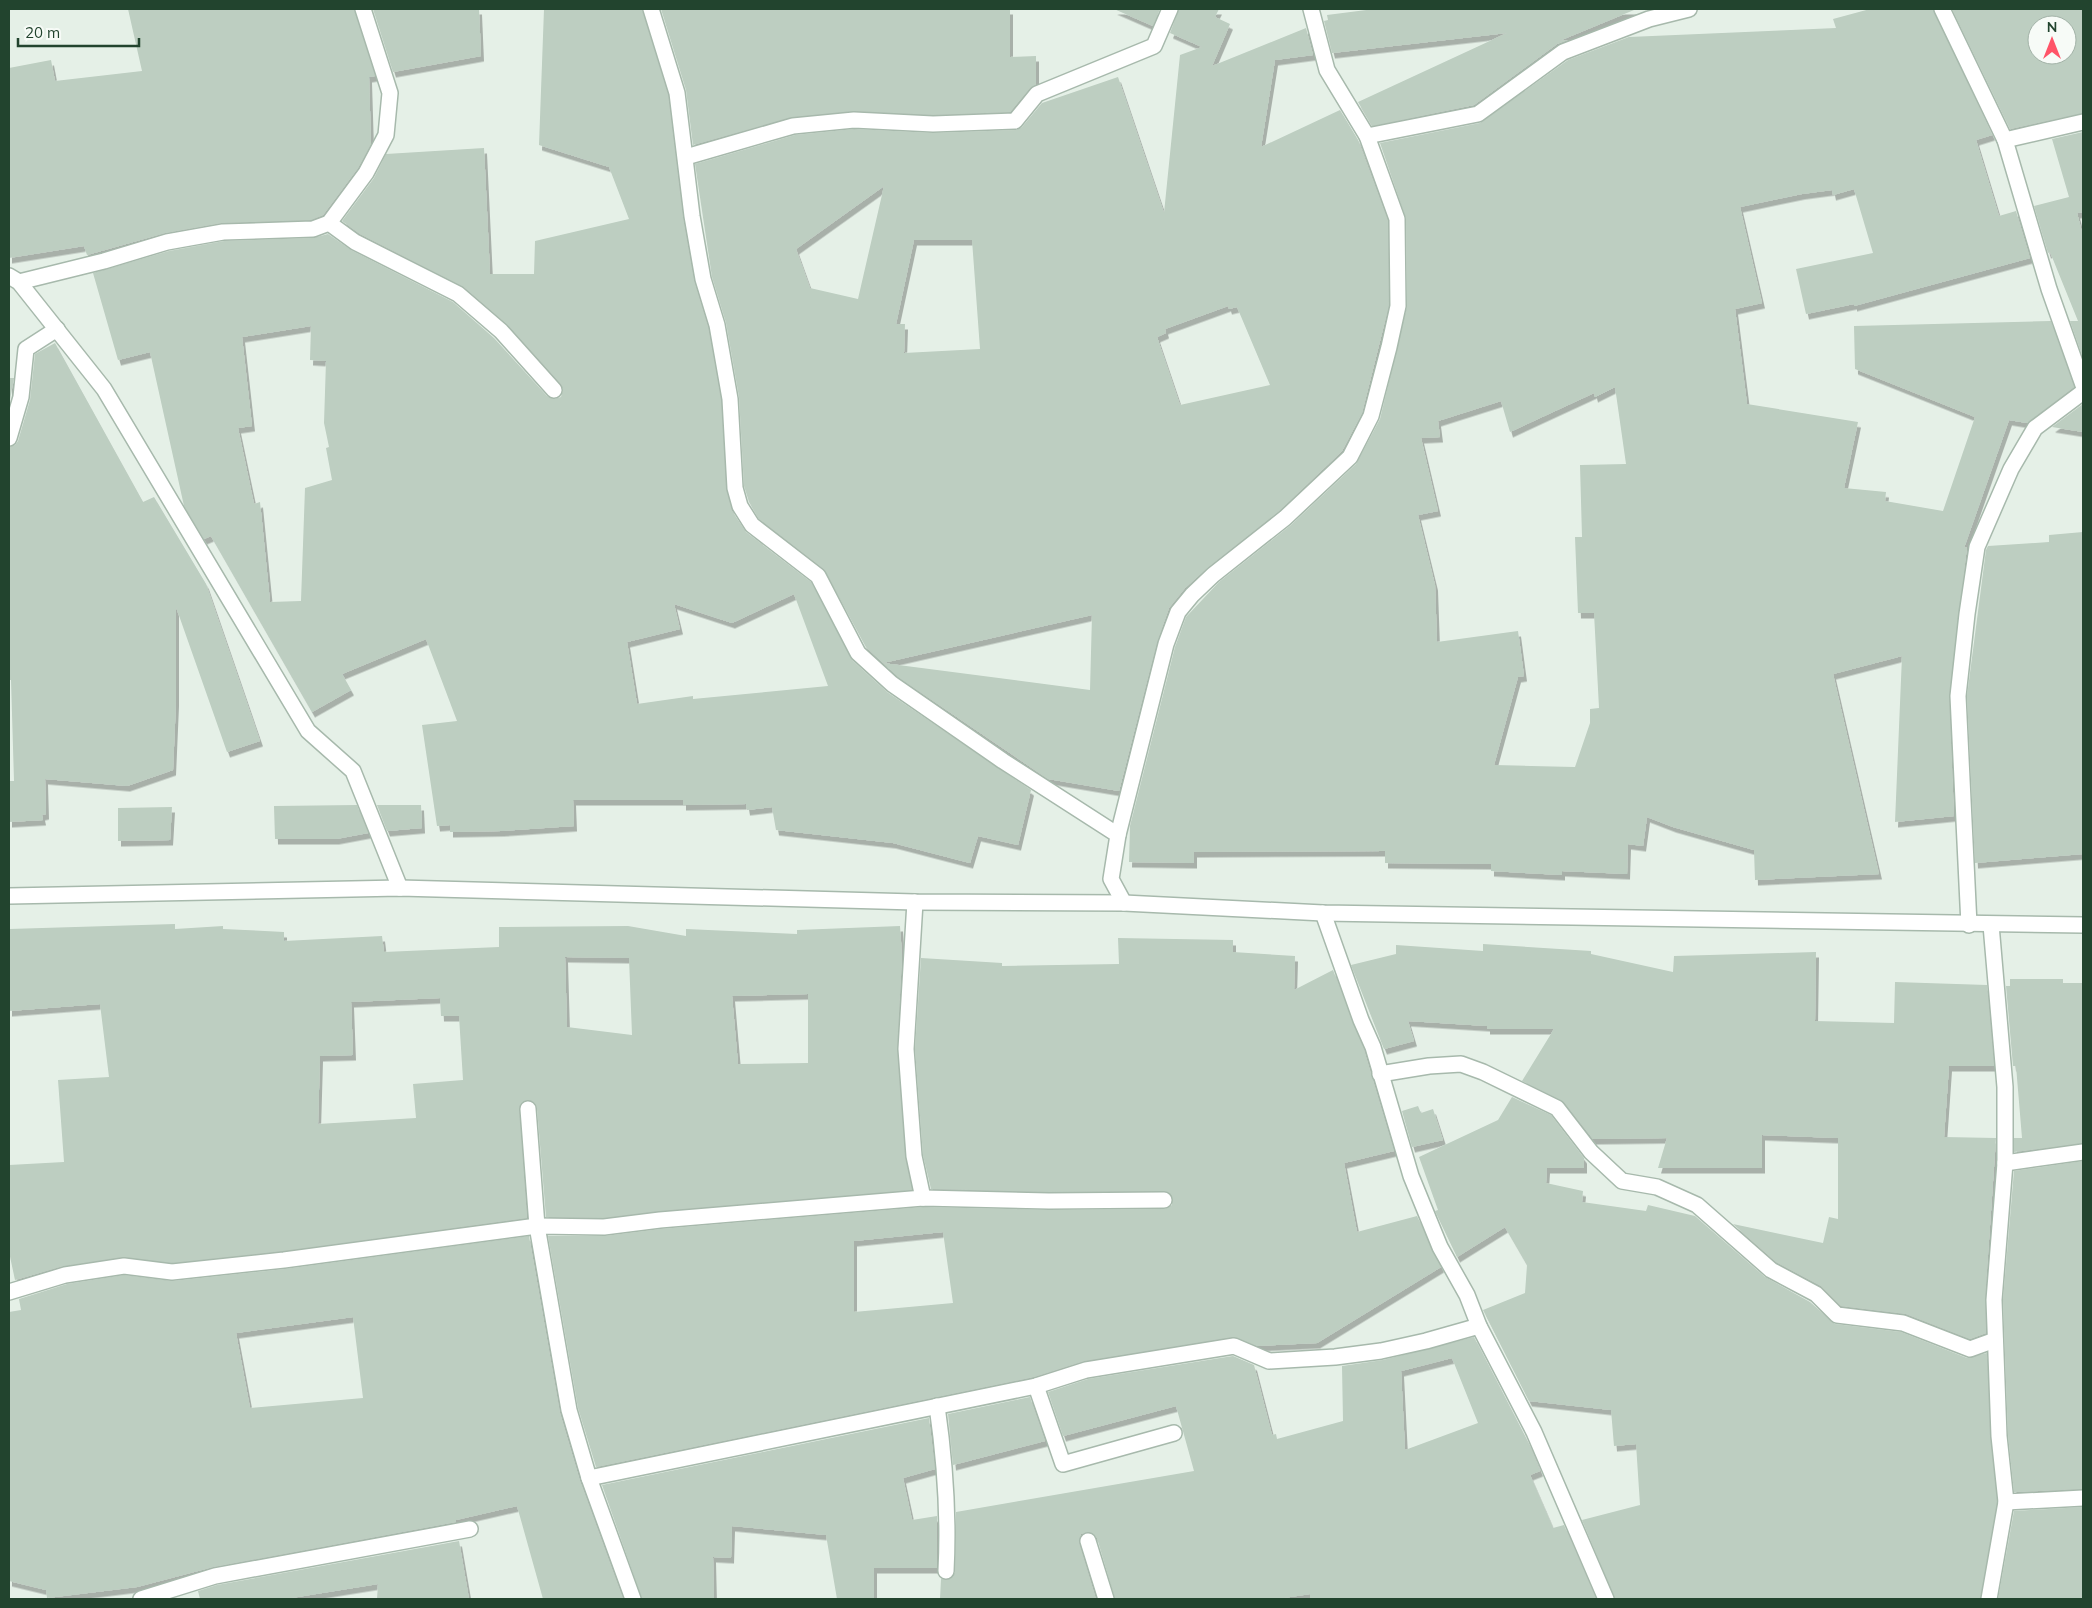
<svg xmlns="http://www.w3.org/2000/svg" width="2092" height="1608" font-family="Mulish,sans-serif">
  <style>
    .building { fill: #bdcec1; fill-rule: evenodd; filter: url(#shadow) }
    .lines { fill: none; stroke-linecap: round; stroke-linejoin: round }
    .minor-casing { stroke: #a7b9ac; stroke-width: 18 }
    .tertiary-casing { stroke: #a7b9ac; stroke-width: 18 }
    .minor { stroke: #fff; stroke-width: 15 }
    .tertiary { stroke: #fff; stroke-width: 15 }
  </style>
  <defs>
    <filter id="shadow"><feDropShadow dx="3" dy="5.5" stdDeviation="0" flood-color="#0004"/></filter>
  </defs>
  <rect width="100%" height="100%" fill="#e5f0e7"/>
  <g class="building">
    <path d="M128,9H354L375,76L369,77L371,144L358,168L323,215L311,220L221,223L165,233L87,255L84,246L9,258V68L51,60L55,81L142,71Z"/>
    <path d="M373,9H479L481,56L393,72Z"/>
    <path d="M544,9H642L668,95L683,218L694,281L708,327L721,400L726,489L732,511L746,532L811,582L852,660L887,692L1031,790L1018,845L978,836L970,863L893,843L776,830L772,807L747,810L746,804L683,805V800H573L574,826L501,831L450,832V825L437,826L422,725L457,721L426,639L342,674L351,690L312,712L211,536L204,539L184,506L150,352L118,360L93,273L169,251L224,241L313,238L328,234L351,250L453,302L494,338L547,396L555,399L561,397L563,389L561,384L508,325L464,287L360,234L342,221L374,178L386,154L484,148L490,274H534L535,241L629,219L609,167L539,145ZM311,326L310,360L326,361L324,423L329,447L326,448L332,480L305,488L301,601L270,602L260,502L254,504L238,428L252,426L242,337ZM794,594L828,686L693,699V696L637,704L627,642L680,629L674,604L732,623Z"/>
    <path d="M661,9H1010V57L1036,56V84L1030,88L1010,112L933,115L854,111L792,117L693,145L686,90Z"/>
    <path d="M1114,9H1160L1153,26Z"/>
    <path d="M1179,9H1219L1215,17L1230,24L1212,66L1306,28L1313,55L1275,60L1261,147L1340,110L1358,140L1388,221L1389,305L1362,413L1342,451L1279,511L1207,568L1185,588L1169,608L1157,642L1119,791L1048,779L898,677L866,647L824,569L759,519L749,502L744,486L739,397L726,323L712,277L695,164L795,135L854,129L933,133L1016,130L1022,127L1042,103L1118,77L1164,213L1180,55L1202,47L1170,33ZM884,186L858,299L810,288L796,249ZM914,240H972L980,349L904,353L905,324H896ZM1228,306L1229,309L1237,307L1270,385L1180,405L1157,337L1166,333L1165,329ZM1092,615L1090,690L883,663Z"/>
    <path d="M1374,9H1634V10L1559,41L1568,40L1557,44L1474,105L1372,126L1358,102L1507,33L1332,53L1324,21L1328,20L1327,15Z"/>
    <path d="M1870,9H1933L1992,135L1976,140L1999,216L2016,211L2030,258L1854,306V304L1806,314L1796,269L1873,253L1854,189L1833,195L1832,190L1802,194L1740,207L1762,303L1735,309L1747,404L1858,422L1844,488L1886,492L1885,501L1943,511L1975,417L1855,369L1854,326L2051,321L2074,387L2027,423L2009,420L1964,548L1967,547L1949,695L1954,816L1895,822L1902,656L1833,674L1879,874L1755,880L1754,850L1673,827L1647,817L1643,846L1628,844L1627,874L1562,871V875L1491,871V864L1385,863V851L1194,852V863L1129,862L1130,826L1175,647L1186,617L1219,582L1291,525L1356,464L1380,419L1407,306L1406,219L1380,143L1480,123L1568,60L1629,37L1836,28L1833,19ZM1615,387L1626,464L1580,465L1582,537H1575L1578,613H1594L1599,708L1590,709V723L1575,767L1494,765L1518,677L1524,676L1518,631L1437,642L1435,585L1418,515L1438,511L1421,438L1440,437L1438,421L1501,401L1510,432L1594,393L1595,397Z"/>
    <path d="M1952,9H2083V113L2010,129ZM2037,25H2067V55H2037Z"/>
    <path d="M2083,132V212L2077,213L2083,236V358L2070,321H2078L2050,252L2048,253L2034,206L2069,197L2052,139Z"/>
    <path d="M55,343L143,502L154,497L206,584L260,741L227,752L176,607V701L173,770L127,786L45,779L46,814L42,815L43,820L9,822V781H14L11,680H9V447L15,445L18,441L30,400L35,354Z"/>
    <path d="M9,378H14L9,405Z"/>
    <path d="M2083,404V432L2052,427Z"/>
    <path d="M2083,532V854L1975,863L1967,696L1986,550L1988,546L2049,542V535Z"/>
    <path d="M357,805L368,833L336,839H275L274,806Z"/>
    <path d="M377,805H421L422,828L387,831Z"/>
    <path d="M172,807L170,840L118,841V808Z"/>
    <path d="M175,924V929L223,926V929L284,932V941L382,936L384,952L499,947V927L628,926L686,936V929L797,934V930L900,926L902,957L897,1050L905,1157L912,1190L659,1211L603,1218L546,1217L537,1108L532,1101L527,1100L520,1105L519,1110L527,1218L283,1251L172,1263L123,1257L63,1266L15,1280L9,1252V1165L64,1162L58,1080L109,1077L100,1004L9,1011V929ZM565,957L629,958L632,1035L567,1027ZM808,994V1063L738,1064L732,996ZM440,998L441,1016H459L463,1080L413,1084L416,1118L318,1124L320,1056L353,1055L351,1002Z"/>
    <path d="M1118,938L1233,940V952L1295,956L1294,990L1333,970L1364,1050L1394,1151L1344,1163L1357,1232L1417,1216L1441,1267L1317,1343L1258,1346L1232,1337L1084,1361L1034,1377L596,1467L578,1408L548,1236H605L661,1229L923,1207L1049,1210L1164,1209L1172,1205V1196L1164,1191L1049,1192L931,1189L923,1155L915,1049L921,958L1002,963V966L1119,964ZM943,1232L953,1303L854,1312V1241Z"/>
    <path d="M1483,944L1591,951V954L1673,972L1674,956L1816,952L1815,1021L1894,1023L1895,982L1987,985L1994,1066H1949L1944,1137L1996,1138L1985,1299L1986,1333L1970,1339L1906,1314L1841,1306L1821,1286L1776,1262L1733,1224L1823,1243L1829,1217L1838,1219V1138L1762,1135V1168H1658L1667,1138L1593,1139L1564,1102L1522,1081L1554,1029H1487V1026L1408,1021L1414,1041L1384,1049L1351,965L1396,954V945L1483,951Z"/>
    <path d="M2010,979H2063V983H2083V1143L2014,1152V1138H2022L2016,1066H2013L2006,986H2010Z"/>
    <path d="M1512,1097L1551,1115L1584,1158V1168H1547L1546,1183L1583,1191L1582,1202L1646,1211L1648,1205L1695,1216L1765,1277L1810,1302L1835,1324L1901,1332L1967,1358L1987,1353L1990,1437L1997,1502L1980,1599H1615L1582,1520L1640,1505L1636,1444L1614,1446L1611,1410L1529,1401L1483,1310L1525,1293L1527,1265L1505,1227L1457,1257L1435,1211L1438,1210L1419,1157L1498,1120Z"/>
    <path d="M1418,1106L1421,1113L1433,1109L1443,1140L1412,1147L1402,1111Z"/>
    <path d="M2083,1161V1489L2014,1492L2008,1435L2003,1300L2014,1171Z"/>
    <path d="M529,1236L560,1413L580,1481L623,1599H543L517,1506L456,1520V1522L213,1567L137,1587L47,1598L46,1590L9,1581V1312L21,1310L19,1299L67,1284L124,1275L173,1281L285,1269ZM353,1317L363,1398L250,1408L236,1333Z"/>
    <path d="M1474,1337L1530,1446L1540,1471L1530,1475L1553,1528L1564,1525L1596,1599H1310V1594L1277,1599H1115L1097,1538L1090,1532L1081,1534L1079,1543L1096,1599H940L941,1579H950L955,1572L956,1512L1194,1471L1176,1406L1063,1436L1048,1392L1088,1379L1233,1356L1254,1365L1272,1435L1276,1434L1277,1439L1343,1421L1342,1366L1383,1360ZM1452,1358L1478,1423L1405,1450L1401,1371Z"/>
    <path d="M1030,1397L1045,1441L953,1465L948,1414Z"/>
    <path d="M929,1418L935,1469L903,1478L912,1520L937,1516V1568H874V1599H837L826,1535L732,1526L731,1558L713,1557L714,1599H642L602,1485Z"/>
    <path d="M2083,1507V1599H1998L2014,1511Z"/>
    <path d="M459,1541L469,1599H377L378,1584L285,1599H200L198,1591L217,1585Z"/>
  </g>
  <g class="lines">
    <g class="minor-casing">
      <g id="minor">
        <path d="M651,9L677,93L692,216L703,279L717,325L730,399L735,488L740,506L752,525L818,576L858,653L892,684L1003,761L1118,835L1111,879L1124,903"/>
        <path d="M1942,9L2005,140L2049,289L2083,385"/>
        <path d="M1367,136L1478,114L1563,52L1649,19L1689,9"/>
        <path d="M2005,140L2083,122"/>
        <path d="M686,157L793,126L854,120L933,124L1015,121L1037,94L1154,46L1170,9"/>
        <path d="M329,223L355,242L458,294L501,331L554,390"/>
        <path d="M9,276L19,282L104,389L308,731L353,771L400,888"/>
        <path d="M19,282L104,261L167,242L223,232L313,229L329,223L366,173L386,135L390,93L363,9"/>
        <path d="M9,438L21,397L26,349L57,329"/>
        <path d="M1118,835L1166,644L1178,612L1192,595L1213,575L1285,518L1350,457L1371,416L1389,347L1398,306L1397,219L1367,136L1327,70L1311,9"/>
        <path d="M915,902L906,1049L914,1156L923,1198"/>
        <path d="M1323,913L1361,1020L1373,1047L1411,1176L1440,1247L1467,1295L1479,1326L1534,1432L1606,1599"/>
        <path d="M1969,925L1958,696L1967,614L1977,547L2011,469L2035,428L2083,392"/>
        <path d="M1380,1074L1429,1066L1461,1064L1483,1072L1557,1108L1591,1152L1622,1181L1657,1187L1697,1205L1771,1270L1816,1294L1837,1315L1903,1323L1970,1349L1995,1340"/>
        <path d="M528,1109L537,1226L569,1410L589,1478L633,1599"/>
        <path d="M2005,1163L2083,1152"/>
        <path d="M9,1292L65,1275L124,1266L172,1272L284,1260L537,1226L604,1227L660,1220L923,1198L1049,1201L1164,1200"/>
        <path d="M1036,1386L1063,1464L1174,1433"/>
        <path d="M937,1406C945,1462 949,1515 946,1571"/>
        <path d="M589,1478L1036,1386L1086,1370L1234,1346L1269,1361L1335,1357L1381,1351L1426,1341L1479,1326"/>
        <path d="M2006,1502L2083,1498"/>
        <path d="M1088,1541L1106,1599"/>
        <path d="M141,1599L215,1576L470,1529"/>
        <path d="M1989,1599L2006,1502L1999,1436L1994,1300L2005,1163V1087L1991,925"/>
      </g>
    </g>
    <g class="tertiary-casing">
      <path id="tertiary" d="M9,896L400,888L915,902L1124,903L1323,913L2083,925"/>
    </g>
    <use href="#minor" class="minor"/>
    <use href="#tertiary" class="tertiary"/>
  </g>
  <rect width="2092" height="1608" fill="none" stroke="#22442e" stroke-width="20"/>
  <g transform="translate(2052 40)"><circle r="24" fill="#f7fbf7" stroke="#a2b2a7"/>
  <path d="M0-4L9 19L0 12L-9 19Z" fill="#ff5468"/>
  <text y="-8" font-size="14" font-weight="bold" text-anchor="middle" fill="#22442e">N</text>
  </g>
  <path d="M18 38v8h121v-8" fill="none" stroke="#22442e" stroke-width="2.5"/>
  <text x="25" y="38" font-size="15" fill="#22442e" stroke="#f7fbf7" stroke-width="4" paint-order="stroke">20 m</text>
</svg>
